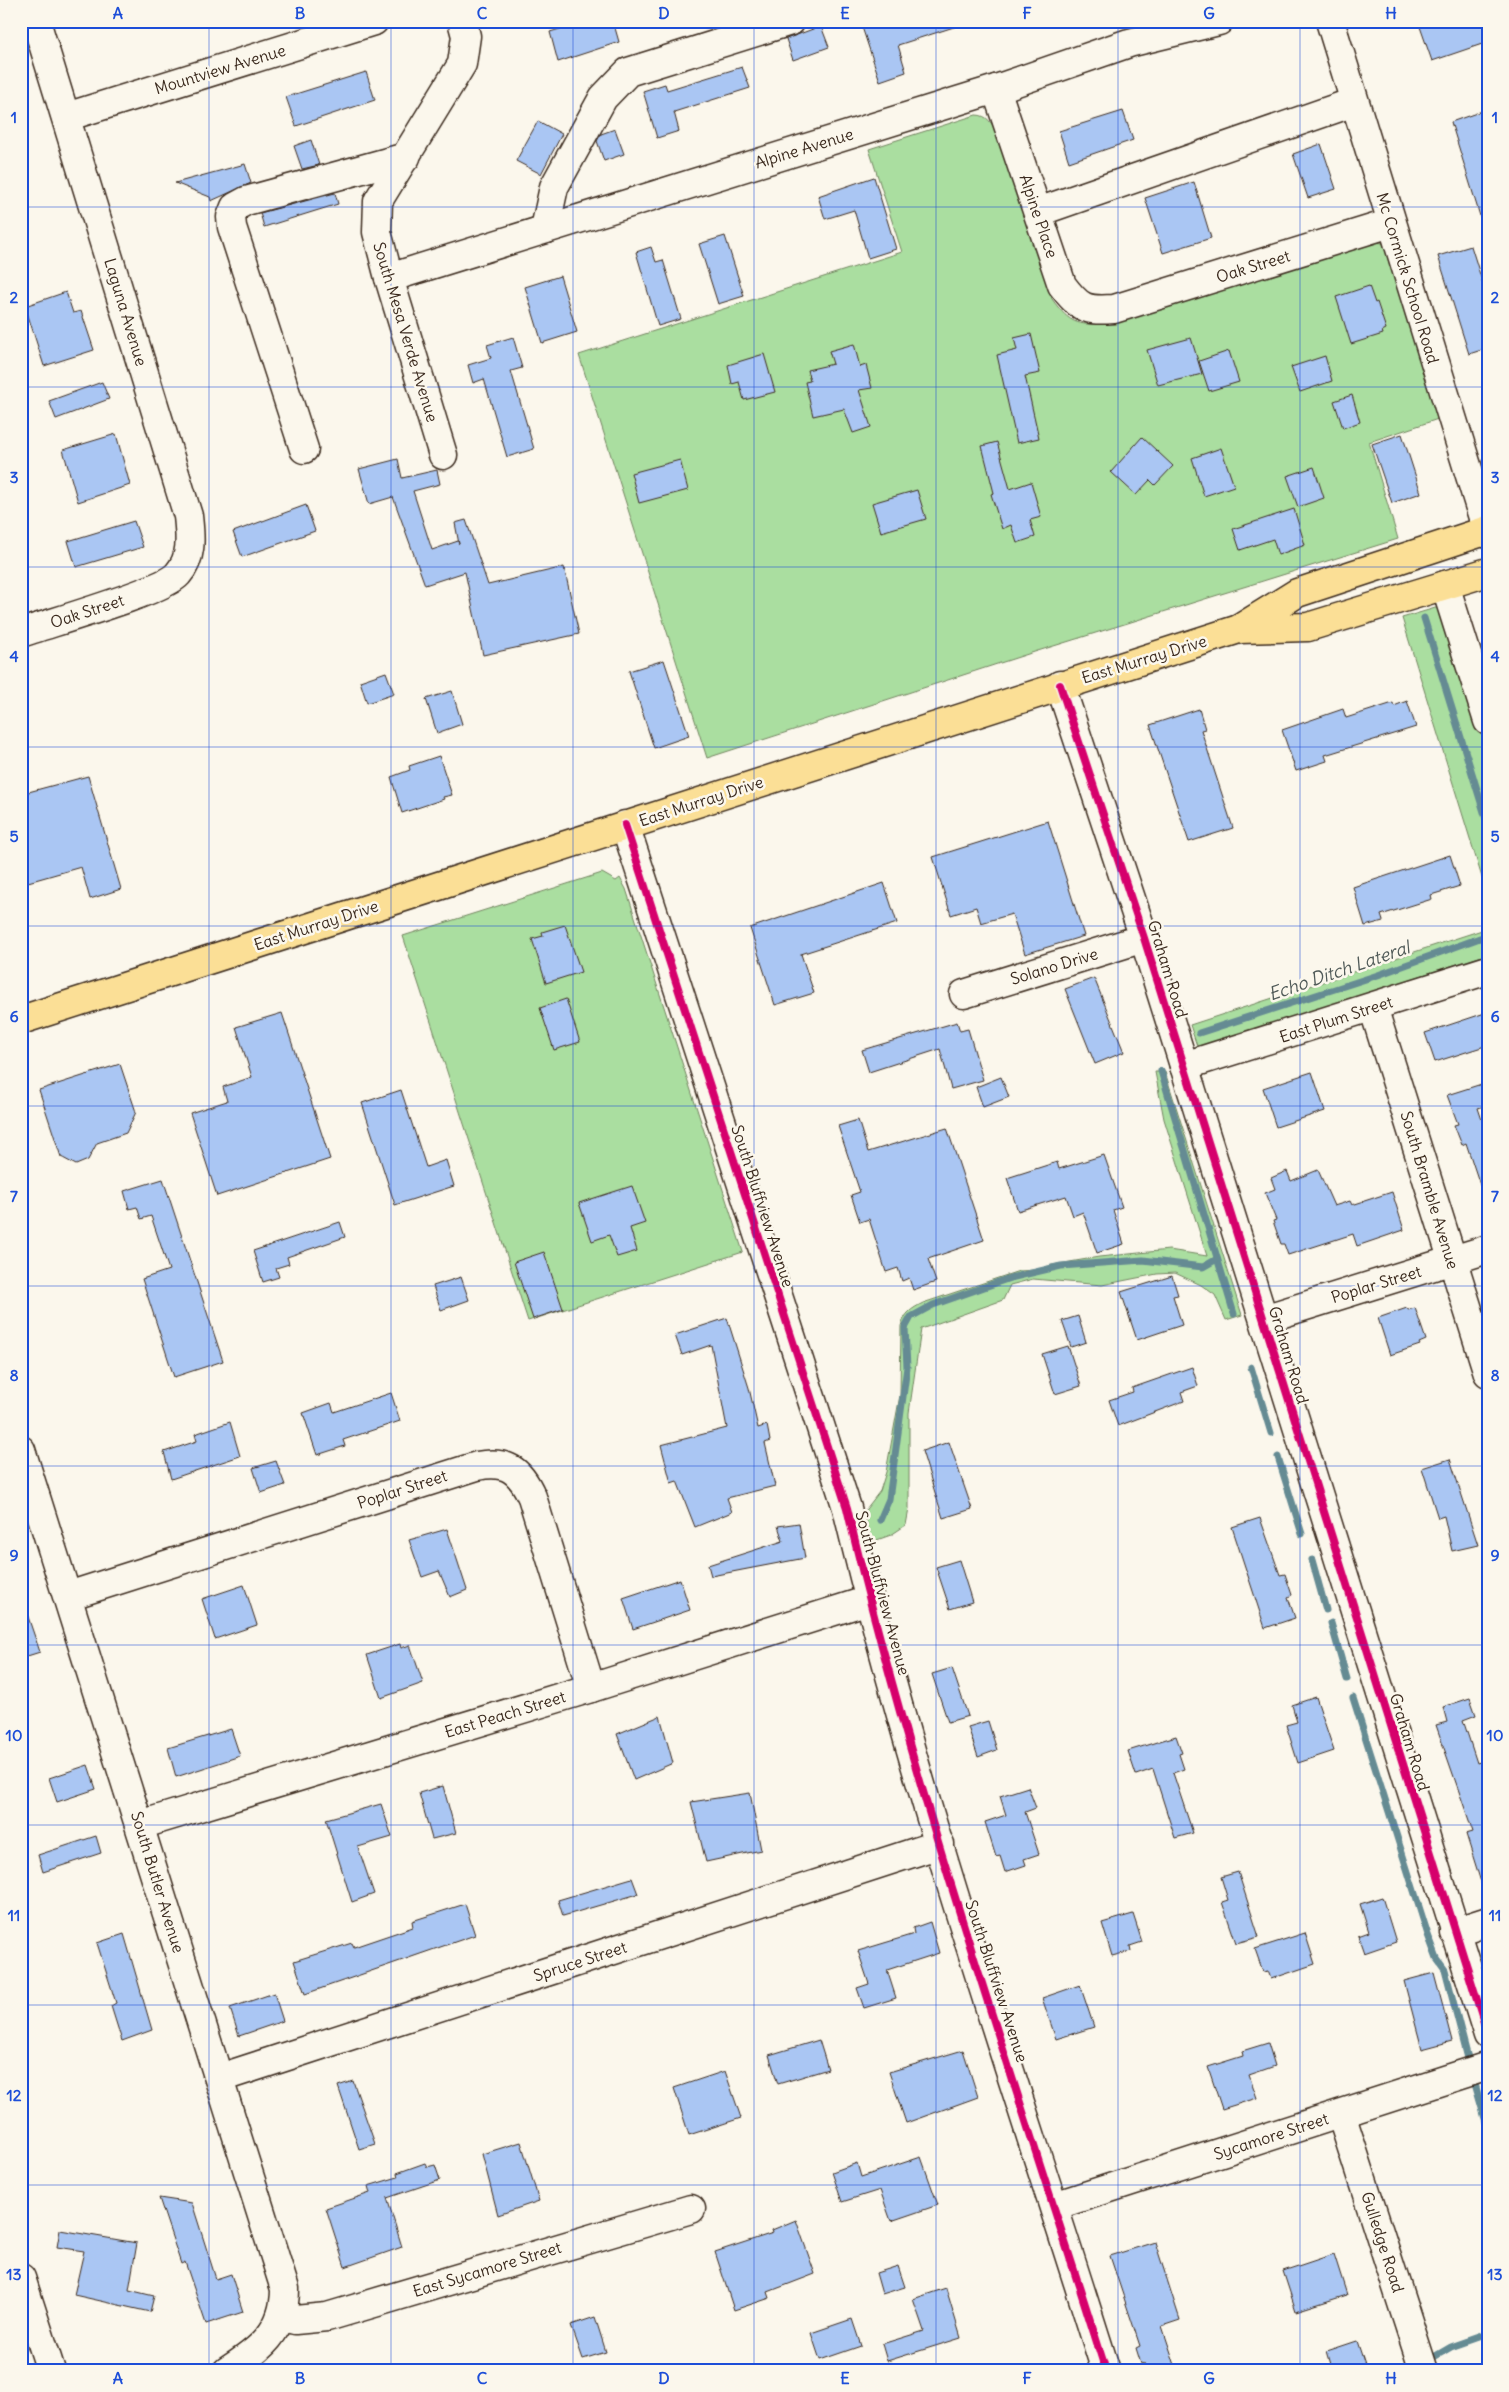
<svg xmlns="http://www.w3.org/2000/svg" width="1509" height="2392" font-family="Delius,sans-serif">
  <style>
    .green { fill: #aadea0; stroke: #72845f }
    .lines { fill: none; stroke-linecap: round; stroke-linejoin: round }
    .stream { stroke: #658b93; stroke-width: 7 }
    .building { fill: #aac6f3; stroke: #3b2a1e }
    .minor-casing { stroke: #3b2a1e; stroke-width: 31 }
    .highway-casing { stroke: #3b2a1e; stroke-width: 31 }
    .minor { stroke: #fbf7ec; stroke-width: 28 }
    .highway { stroke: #fbdf96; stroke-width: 28 }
    .cycleway-casing { stroke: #fbf7ec; stroke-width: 11 }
    .cycleway { stroke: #d6006c; stroke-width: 8 }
    .grid { fill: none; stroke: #1d4ed8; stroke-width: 1; stroke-opacity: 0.55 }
    .labels { text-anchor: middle; stroke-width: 5; stroke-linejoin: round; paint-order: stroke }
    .street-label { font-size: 16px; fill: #3b2a1e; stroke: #fbf7ec }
    .water-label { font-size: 18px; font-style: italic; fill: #505a58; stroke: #fbf7ec }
    .neatline { fill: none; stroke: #1d4ed8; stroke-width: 2 }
    .grid-label { font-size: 16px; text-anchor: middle; font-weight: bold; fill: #1d4ed8 }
  </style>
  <rect width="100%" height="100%" fill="#fbf7ec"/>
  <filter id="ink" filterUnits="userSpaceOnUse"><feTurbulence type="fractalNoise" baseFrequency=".02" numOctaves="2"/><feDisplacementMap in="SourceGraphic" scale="10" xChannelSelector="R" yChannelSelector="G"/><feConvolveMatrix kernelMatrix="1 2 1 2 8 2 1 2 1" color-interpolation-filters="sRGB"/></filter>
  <g filter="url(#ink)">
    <g class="green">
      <path d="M976,115C988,115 992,124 998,134L1052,299C1071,326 1080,326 1112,323L1374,242L1383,243L1438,419L1369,442L1398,539L1028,654L707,758L579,355L902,252L869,149Z"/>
      <path d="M1442,606L1488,749V897L1402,618Z"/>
      <path d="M602,873L616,881L620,878L626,889L743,1252L528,1321L403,936Z"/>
      <path d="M1488,928V954L1204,1046H1197L1190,1025Z"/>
      <path d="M1155,1072H1165L1242,1315L1226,1320L1215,1295L1201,1285L1175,1273L1157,1274L1102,1285L1033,1279L1010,1285L1003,1300L921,1329L909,1413V1509L906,1525L891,1535L871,1542L863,1513L880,1491L886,1472L900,1395L901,1326C905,1313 911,1309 923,1303L1019,1271L1035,1270L1052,1265L1099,1257L1169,1250L1207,1256L1164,1119Z"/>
      <path d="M1488,1950V1988L1481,1963Z"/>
    </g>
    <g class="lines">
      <g class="stream">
        <path d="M1424,618L1488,825"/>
        <path d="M1199,1033L1378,975L1488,935"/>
        <path d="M1161,1071L1234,1314"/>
        <path d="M1251,1367L1271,1433"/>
        <path d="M1278,1457L1302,1534"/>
        <path d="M880,1520L889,1499L907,1367L905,1328L911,1317L933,1305L1010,1278L1061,1266L1143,1260L1203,1267L1217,1259"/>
        <path d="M1312,1560L1326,1610"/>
        <path d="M1331,1623L1347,1679"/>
        <path d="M1353,1698L1428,1935L1437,1959L1445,1970L1470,2066"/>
        <path d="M1473,2077L1488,2129"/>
        <path d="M1427,2361L1451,2347L1488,2334"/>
      </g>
    </g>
    <g class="building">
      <path d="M586,21H613L619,42L558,62L550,32Z"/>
      <path d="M860,21H959L960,25L898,45L906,72L880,81Z"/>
      <path d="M1418,21H1488V42L1432,61Z"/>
      <path d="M821,26L829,47L793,60L786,39Z"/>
      <path d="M742,67L750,88L674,112L679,131L657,138L643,91L665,84L667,90Z"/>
      <path d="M366,72L375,100L296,126L286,97Z"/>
      <path d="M1488,109V229H1484L1451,122Z"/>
      <path d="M1123,111L1133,140L1069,162L1059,131Z"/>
      <path d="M538,121L562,134L541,174L516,161Z"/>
      <path d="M615,129L624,154L604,161L597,141L601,134Z"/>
      <path d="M311,140L319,165L302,169L294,146Z"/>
      <path d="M1321,144L1336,189L1308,198L1293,154Z"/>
      <path d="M245,164L251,183L211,201L210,197L175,183Z"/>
      <path d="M874,177L896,249L868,258L854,210L825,219L818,196Z"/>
      <path d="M1194,182L1211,238L1163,253L1145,198Z"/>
      <path d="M335,193L338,204L264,227L260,213Z"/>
      <path d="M725,236L744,296L718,304L699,244Z"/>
      <path d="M1471,246L1488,300V348L1469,354L1438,256Z"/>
      <path d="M651,247L656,262L663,260L681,319L658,326L636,252Z"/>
      <path d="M560,276L577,332L542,343L525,287Z"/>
      <path d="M1369,286L1375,303L1377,302L1386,329L1382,331L1383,334L1351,344L1336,297Z"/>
      <path d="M66,292L73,313L81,311L94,350L44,366L25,306Z"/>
      <path d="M1031,334L1040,373L1025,376L1039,438L1017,443L997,355L1017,350L1014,338Z"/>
      <path d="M513,337L522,368L511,371L534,449L507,457L484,379L473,383L468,365L491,358L487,345Z"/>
      <path d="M1191,338L1202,374L1158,385L1147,350Z"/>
      <path d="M854,344L860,367L866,365L872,388L859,390L871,427L853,433L844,409L813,416L805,382L810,381L807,370L833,364L829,351Z"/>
      <path d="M1229,351L1239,382L1209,391L1199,361Z"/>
      <path d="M764,354L775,392L744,400L739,382L732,384L728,365Z"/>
      <path d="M1325,356L1332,381L1300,392L1291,367Z"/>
      <path d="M102,382L109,399L56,419L49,401Z"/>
      <path d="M1352,395L1360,422L1343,428L1334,401Z"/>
      <path d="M116,434L130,485L78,502L63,450Z"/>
      <path d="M1402,434L1421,493L1392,503L1372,444Z"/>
      <path d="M1142,437L1173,466L1155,485L1150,480L1136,495L1111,472Z"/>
      <path d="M997,442L1010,489L1031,482L1041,517L1030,520L1035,537L1017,543L1011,525L1002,529L991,494L994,493L982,446Z"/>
      <path d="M1221,448L1234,486L1204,496L1192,458Z"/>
      <path d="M398,459L402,478L437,470L440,484L413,491L432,550L458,541L459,544L455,523L466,520L488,585L564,567L579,634L483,655L465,572L425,585L393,497L369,504L359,469Z"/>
      <path d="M680,460L688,490L639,503L631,473Z"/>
      <path d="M1314,467L1324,498L1298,507L1287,476Z"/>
      <path d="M917,490L926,519L881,532L872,503Z"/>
      <path d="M306,505L315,531L242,557L233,532Z"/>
      <path d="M1294,509L1305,545L1278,555L1273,539L1240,550L1233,529Z"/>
      <path d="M134,521L143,547L76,567L68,541Z"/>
      <path d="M664,660L689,736L654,748L629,671Z"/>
      <path d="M386,672L394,694L367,703L360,681Z"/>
      <path d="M452,691L462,724L437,733L426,699Z"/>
      <path d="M1407,701L1416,727L1325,755L1327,761L1296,771L1282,730L1343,709L1346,718L1393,703L1394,706Z"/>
      <path d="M1199,709L1205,729L1201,730L1233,828L1189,842L1150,725Z"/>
      <path d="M439,756L452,795L443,797L444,799L402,813L391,777L410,770L409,766Z"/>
      <path d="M88,776L121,889L90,899L81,867L21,884V794Z"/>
      <path d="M1048,821L1084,936L1025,954L1012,914L981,923L976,907L951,915L933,857Z"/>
      <path d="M1450,855L1460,886L1431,895L1432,899L1381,915L1383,921L1365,926L1353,887Z"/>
      <path d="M884,883L897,923L801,954L814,993L775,1005L750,928Z"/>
      <path d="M565,925L581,972L546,983L532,939L543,936L542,932Z"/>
      <path d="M1094,978L1124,1052L1095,1064L1065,989Z"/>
      <path d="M566,999L580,1042L554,1050L540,1008Z"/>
      <path d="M1488,1012V1045L1435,1062L1425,1033Z"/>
      <path d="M282,1013L330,1159L217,1196L190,1113L227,1101L223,1087L252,1077L236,1027Z"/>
      <path d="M957,1022L960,1031L968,1029L983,1080L951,1089L940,1049L869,1072L862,1050Z"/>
      <path d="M120,1064L136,1112L126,1133L97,1143L88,1160L76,1165L61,1157L39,1090Z"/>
      <path d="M1312,1072L1325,1111L1276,1127L1263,1088Z"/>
      <path d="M1001,1077L1009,1097L983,1107L976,1087Z"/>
      <path d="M1488,1082V1105L1478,1108L1488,1138V1197H1484L1466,1143L1462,1145L1454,1125L1458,1124L1447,1095Z"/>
      <path d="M401,1090L426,1167L446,1160L454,1186L395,1205L362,1103Z"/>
      <path d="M858,1120L868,1152L947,1128L984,1240L928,1259L936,1282L913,1290L909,1278L902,1281L898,1268L886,1272L869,1219L860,1222L851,1195L860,1192L838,1126Z"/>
      <path d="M1104,1155L1122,1207L1113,1210L1124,1244L1097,1253L1083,1212L1073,1216L1066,1196L1018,1211L1007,1178L1057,1162L1059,1169Z"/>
      <path d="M1318,1170L1334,1206L1350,1201L1352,1205L1392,1192L1404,1230L1357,1246L1353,1234L1288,1255L1284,1244H1281L1273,1221L1276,1220L1265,1193L1275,1189L1271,1178L1287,1171L1291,1181Z"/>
      <path d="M163,1179L223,1361L174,1377L142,1279L169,1270L151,1216L141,1219L137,1207L129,1209L124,1191Z"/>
      <path d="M632,1186L645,1223L630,1228L637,1251L617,1257L609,1235L592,1241L579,1203Z"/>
      <path d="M340,1222L345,1237L287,1257L289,1264L276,1268L279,1277L263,1282L253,1251Z"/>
      <path d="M544,1252L563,1309L533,1319L514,1262Z"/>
      <path d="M1172,1276L1178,1295L1173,1296L1182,1325L1137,1340L1121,1292Z"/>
      <path d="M461,1277L469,1300L441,1310L433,1286Z"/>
      <path d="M1407,1308L1408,1310L1415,1308L1426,1340L1419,1343L1420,1345L1390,1355L1378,1318Z"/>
      <path d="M1078,1316L1086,1342L1071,1347L1062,1321Z"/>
      <path d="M727,1318L749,1388L758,1428L767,1425L770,1441L765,1443L775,1486L727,1498L732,1512L695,1527L677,1481L671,1483L661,1445L727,1428L711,1345L682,1355L675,1335Z"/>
      <path d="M1068,1346L1081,1386L1055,1394L1042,1354Z"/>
      <path d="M1192,1367L1198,1386L1181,1392L1184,1401L1118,1426L1109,1400L1133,1392L1132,1388Z"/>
      <path d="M391,1393L400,1421L343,1440L345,1446L317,1455L303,1413L331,1403L334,1412Z"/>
      <path d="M230,1422L240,1456L171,1479L164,1452L197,1441L195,1434Z"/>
      <path d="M949,1442L972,1509L943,1518L922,1451Z"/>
      <path d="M1450,1459L1478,1545L1452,1551L1444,1516L1438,1518L1422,1468Z"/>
      <path d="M276,1461L285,1485L261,1493L253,1468Z"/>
      <path d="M1260,1518L1280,1575L1285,1574L1292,1595L1288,1597L1295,1618L1265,1628L1232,1527Z"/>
      <path d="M799,1523L805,1558L711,1576L708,1565L783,1541L778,1526Z"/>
      <path d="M447,1529L467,1590L450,1597L439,1571L422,1577L409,1540Z"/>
      <path d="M959,1560L972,1602L950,1609L936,1567Z"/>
      <path d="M680,1579L690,1610L633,1629L623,1598Z"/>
      <path d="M244,1585L257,1625L215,1639L202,1599Z"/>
      <path d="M24,1605L40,1652L21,1658V1606Z"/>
      <path d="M400,1644L401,1648L410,1645L423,1683L381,1698L367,1655Z"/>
      <path d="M952,1668L968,1716L948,1722L932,1674Z"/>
      <path d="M1316,1697L1334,1751L1298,1763L1286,1725L1297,1722L1292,1705Z"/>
      <path d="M1470,1698L1476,1715L1463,1720L1477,1763L1483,1761L1488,1775V1891L1484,1892L1466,1834L1473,1832L1436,1725L1447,1722L1443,1707Z"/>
      <path d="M660,1716L673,1763L634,1780L617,1734Z"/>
      <path d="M988,1721L997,1750L978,1757L968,1727Z"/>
      <path d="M231,1729L240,1756L176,1777L168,1748Z"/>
      <path d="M1176,1736L1182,1753L1179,1754L1184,1769L1173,1773L1193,1833L1175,1838L1153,1769L1136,1775L1128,1751Z"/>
      <path d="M88,1765L96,1789L57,1802L49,1778Z"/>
      <path d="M443,1786L456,1833L432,1839L419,1793Z"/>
      <path d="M1028,1787L1036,1808L1025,1812L1039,1854L1024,1859L1026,1865L1005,1872L1000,1856L996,1857L985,1822L1006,1815L1000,1796Z"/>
      <path d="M750,1793L761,1850L706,1862L691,1802Z"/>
      <path d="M381,1804L392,1837L358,1847L374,1894L352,1902L326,1819Z"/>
      <path d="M96,1836L101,1853L43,1872L38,1855Z"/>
      <path d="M1238,1872L1259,1937L1236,1943L1222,1902L1228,1900L1221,1877Z"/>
      <path d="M632,1878L638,1894L563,1916L558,1900Z"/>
      <path d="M1382,1897L1396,1942L1364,1953L1358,1936L1369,1932L1360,1904Z"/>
      <path d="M465,1904L475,1935L305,1994L294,1961L352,1943L354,1947L413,1927L412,1921Z"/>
      <path d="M1133,1914L1142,1942L1130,1946L1131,1951L1112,1956L1102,1923Z"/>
      <path d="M930,1922L939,1953L887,1970L896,1998L864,2008L857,1988L869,1984L858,1951L914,1934L913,1928Z"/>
      <path d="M1305,1933L1315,1964L1271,1979L1268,1971L1263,1972L1255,1949Z"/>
      <path d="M124,1934L152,2030L122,2041L111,2006L116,2003L97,1943Z"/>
      <path d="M1434,1973L1452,2041L1422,2049L1404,1981Z"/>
      <path d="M1080,1985L1094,2027L1056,2039L1042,1998Z"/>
      <path d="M274,1993L283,2021L239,2036L230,2008Z"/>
      <path d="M819,2040L828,2069L778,2084L769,2055Z"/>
      <path d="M1268,2043L1275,2066L1249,2075L1257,2098L1222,2109L1208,2067L1243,2056L1242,2051Z"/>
      <path d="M963,2050L978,2097L906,2123L889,2072Z"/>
      <path d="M725,2071L741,2118L689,2135L674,2088Z"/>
      <path d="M353,2081L375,2144L359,2149L338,2086Z"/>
      <path d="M521,2142L539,2201L498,2215L482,2154Z"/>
      <path d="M921,2157L938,2205L891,2221L880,2190L842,2202L832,2172L857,2163L861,2177Z"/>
      <path d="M425,2163L427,2167L435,2165L440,2180L387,2198L402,2247L345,2267L326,2208L370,2193L368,2186L398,2177L397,2173Z"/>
      <path d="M159,2198L192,2203L216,2279L231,2274L243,2312L206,2324L185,2262L181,2264Z"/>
      <path d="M796,2220L815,2274L768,2292L770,2298L734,2310L715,2252L773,2233L772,2230Z"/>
      <path d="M60,2230L137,2243L129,2290L154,2296L150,2312L74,2295L84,2251L57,2247Z"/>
      <path d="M1155,2242L1180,2320L1162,2326L1177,2371H1146L1144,2363L1141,2364L1136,2348L1140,2346L1110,2256Z"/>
      <path d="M1334,2254L1347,2295L1296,2311L1283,2271Z"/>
      <path d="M898,2266L905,2287L882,2294L876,2273Z"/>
      <path d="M946,2288L961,2338L887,2361L882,2344L924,2331L913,2299Z"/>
      <path d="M595,2317L606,2352L583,2359L571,2325Z"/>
      <path d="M852,2319L861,2346L820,2360L811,2333Z"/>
      <path d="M1357,2341L1367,2371H1333L1327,2351Z"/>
    </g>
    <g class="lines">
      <g class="minor-casing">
        <g id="minor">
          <path d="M1330,21L1488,534"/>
          <path d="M996,89L1062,285C1080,309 1086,311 1114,309L1391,223"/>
          <path d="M66,117L374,21"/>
          <path d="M1038,212L1354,102"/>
          <path d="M545,229L554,187L603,98L628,72L791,21"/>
          <path d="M389,278L996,89L1129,43L1219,21"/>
          <path d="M304,449L232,227L231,217L235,207L246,201L406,157"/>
          <path d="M443,455L389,278L377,232L378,201L462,64L466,36L462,21"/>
          <path d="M1445,585L1488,721"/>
          <path d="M21,633C49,623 164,591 178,574C193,557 190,536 188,516L36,21"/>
          <path d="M1060,685L1144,938L1488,2035"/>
          <path d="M625,825L847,1508C916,1800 1016,2084 1106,2371"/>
          <path d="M964,994L1144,938"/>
          <path d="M1373,1007L1488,1373"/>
          <path d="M1184,1066L1488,970"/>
          <path d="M1264,1319L1488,1249"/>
          <path d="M21,1450L285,2289C285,2331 260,2350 227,2371"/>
          <path d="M68,1596L477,1466C507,1460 520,1470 532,1497L591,1688"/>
          <path d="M140,1825L591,1688L869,1600"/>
          <path d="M1454,1932L1488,1921"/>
          <path d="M220,2078L940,1844"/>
          <path d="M1341,2114L1424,2371"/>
          <path d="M1054,2206L1488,2066"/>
          <path d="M21,2278L51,2371"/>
          <path d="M282,2316L295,2320L327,2317L691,2209"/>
        </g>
      </g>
      <g class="highway-casing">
        <g id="highway">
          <path d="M1239,629L1308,627L1488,572"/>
          <path d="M21,1020L1239,629L1297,593L1488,530"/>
        </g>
      </g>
      <use href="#minor" class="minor"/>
      <use href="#highway" class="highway"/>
      <g class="cycleway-casing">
        <g id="cycleway">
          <path d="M1060,685L1144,938L1488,2035"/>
          <path d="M625,825L847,1508C916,1800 1016,2084 1106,2371"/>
        </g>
      </g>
      <use href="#cycleway" class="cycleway"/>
    </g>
  </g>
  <path class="grid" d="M209,21V2371M391,21V2371M573,21V2371M754,21V2371M936,21V2371M1118,21V2371M1300,21V2371M21,207H1488M21,387H1488M21,567H1488M21,747H1488M21,926H1488M21,1106H1488M21,1286H1488M21,1466H1488M21,1645H1488M21,1825H1488M21,2005H1488M21,2185H1488"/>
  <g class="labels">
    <g class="street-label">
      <text transform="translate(220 69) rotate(-17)" y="6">Mountview Avenue</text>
      <text transform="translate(804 148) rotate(-17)" y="6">Alpine Avenue</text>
      <text transform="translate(1039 216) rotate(71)" y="6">Alpine Place</text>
      <text transform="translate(1253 266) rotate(-17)" y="6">Oak Street</text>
      <text transform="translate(1408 278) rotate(73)" y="6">Mc Cormick School Road</text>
      <text transform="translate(126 312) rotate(73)" y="6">Laguna Avenue</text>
      <text transform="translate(406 332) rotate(73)" y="6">South Mesa Verde Avenue</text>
      <text transform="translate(87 611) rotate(-18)" y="6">Oak Street</text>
      <text transform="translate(1144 659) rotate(-17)" y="6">East Murray Drive</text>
      <text transform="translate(701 801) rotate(-18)" y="6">East Murray Drive</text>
      <text transform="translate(316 925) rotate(-18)" y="6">East Murray Drive</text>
      <text transform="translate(1054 966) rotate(-17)" y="6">Solano Drive</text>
      <text transform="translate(1168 969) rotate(73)" y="6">Graham Road</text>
      <text transform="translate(1336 1019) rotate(-18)" y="6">East Plum Street</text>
      <text transform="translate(1430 1190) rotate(73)" y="6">South Bramble Avenue</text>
      <text transform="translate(763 1206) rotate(72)" y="6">South Bluffview Avenue</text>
      <text transform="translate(1376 1284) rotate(-17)" y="6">Poplar Street</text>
      <text transform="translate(1289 1355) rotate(73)" y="6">Graham Road</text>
      <text transform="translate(402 1489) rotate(-18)" y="6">Poplar Street</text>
      <text transform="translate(883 1593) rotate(75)" y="6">South Bluffview Avenue</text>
      <text transform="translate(505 1714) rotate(-17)" y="6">East Peach Street</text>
      <text transform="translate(1410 1742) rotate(73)" y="6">Graham Road</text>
      <text transform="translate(158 1882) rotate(73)" y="6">South Butler Avenue</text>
      <text transform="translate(580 1961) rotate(-18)" y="6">Spruce Street</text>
      <text transform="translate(997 1981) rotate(72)" y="6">South Bluffview Avenue</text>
      <text transform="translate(1271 2136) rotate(-18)" y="6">Sycamore Street</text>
      <text transform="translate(1383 2242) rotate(72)" y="6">Gulledge Road</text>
      <text transform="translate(487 2269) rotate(-17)" y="6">East Sycamore Street</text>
    </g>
    <g class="water-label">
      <text transform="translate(1339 971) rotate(-19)" y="6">Echo Ditch Lateral</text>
    </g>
  </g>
  <rect width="1509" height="2392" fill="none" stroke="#fbf7ec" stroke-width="55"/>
  <rect x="28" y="28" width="1454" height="2336" class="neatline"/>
  <g class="grid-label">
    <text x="118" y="19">A</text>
    <text x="300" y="19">B</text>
    <text x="482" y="19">C</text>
    <text x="664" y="19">D</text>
    <text x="845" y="19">E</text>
    <text x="1027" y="19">F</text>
    <text x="1209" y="19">G</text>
    <text x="1391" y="19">H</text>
    <text x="14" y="123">1</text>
    <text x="1495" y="123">1</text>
    <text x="14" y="303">2</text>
    <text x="1495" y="303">2</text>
    <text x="14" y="483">3</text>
    <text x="1495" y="483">3</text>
    <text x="14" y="662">4</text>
    <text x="1495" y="662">4</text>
    <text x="14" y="842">5</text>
    <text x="1495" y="842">5</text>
    <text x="14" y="1022">6</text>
    <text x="1495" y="1022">6</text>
    <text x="14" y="1202">7</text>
    <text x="1495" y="1202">7</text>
    <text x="14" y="1381">8</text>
    <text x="1495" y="1381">8</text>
    <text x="14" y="1561">9</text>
    <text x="1495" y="1561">9</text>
    <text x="14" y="1741">10</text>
    <text x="1495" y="1741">10</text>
    <text x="14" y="1921">11</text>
    <text x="1495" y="1921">11</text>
    <text x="14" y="2101">12</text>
    <text x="1495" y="2101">12</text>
    <text x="14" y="2280">13</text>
    <text x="1495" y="2280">13</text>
    <text x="118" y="2384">A</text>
    <text x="300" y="2384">B</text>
    <text x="482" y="2384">C</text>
    <text x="664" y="2384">D</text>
    <text x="845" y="2384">E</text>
    <text x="1027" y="2384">F</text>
    <text x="1209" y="2384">G</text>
    <text x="1391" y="2384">H</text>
  </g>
</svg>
